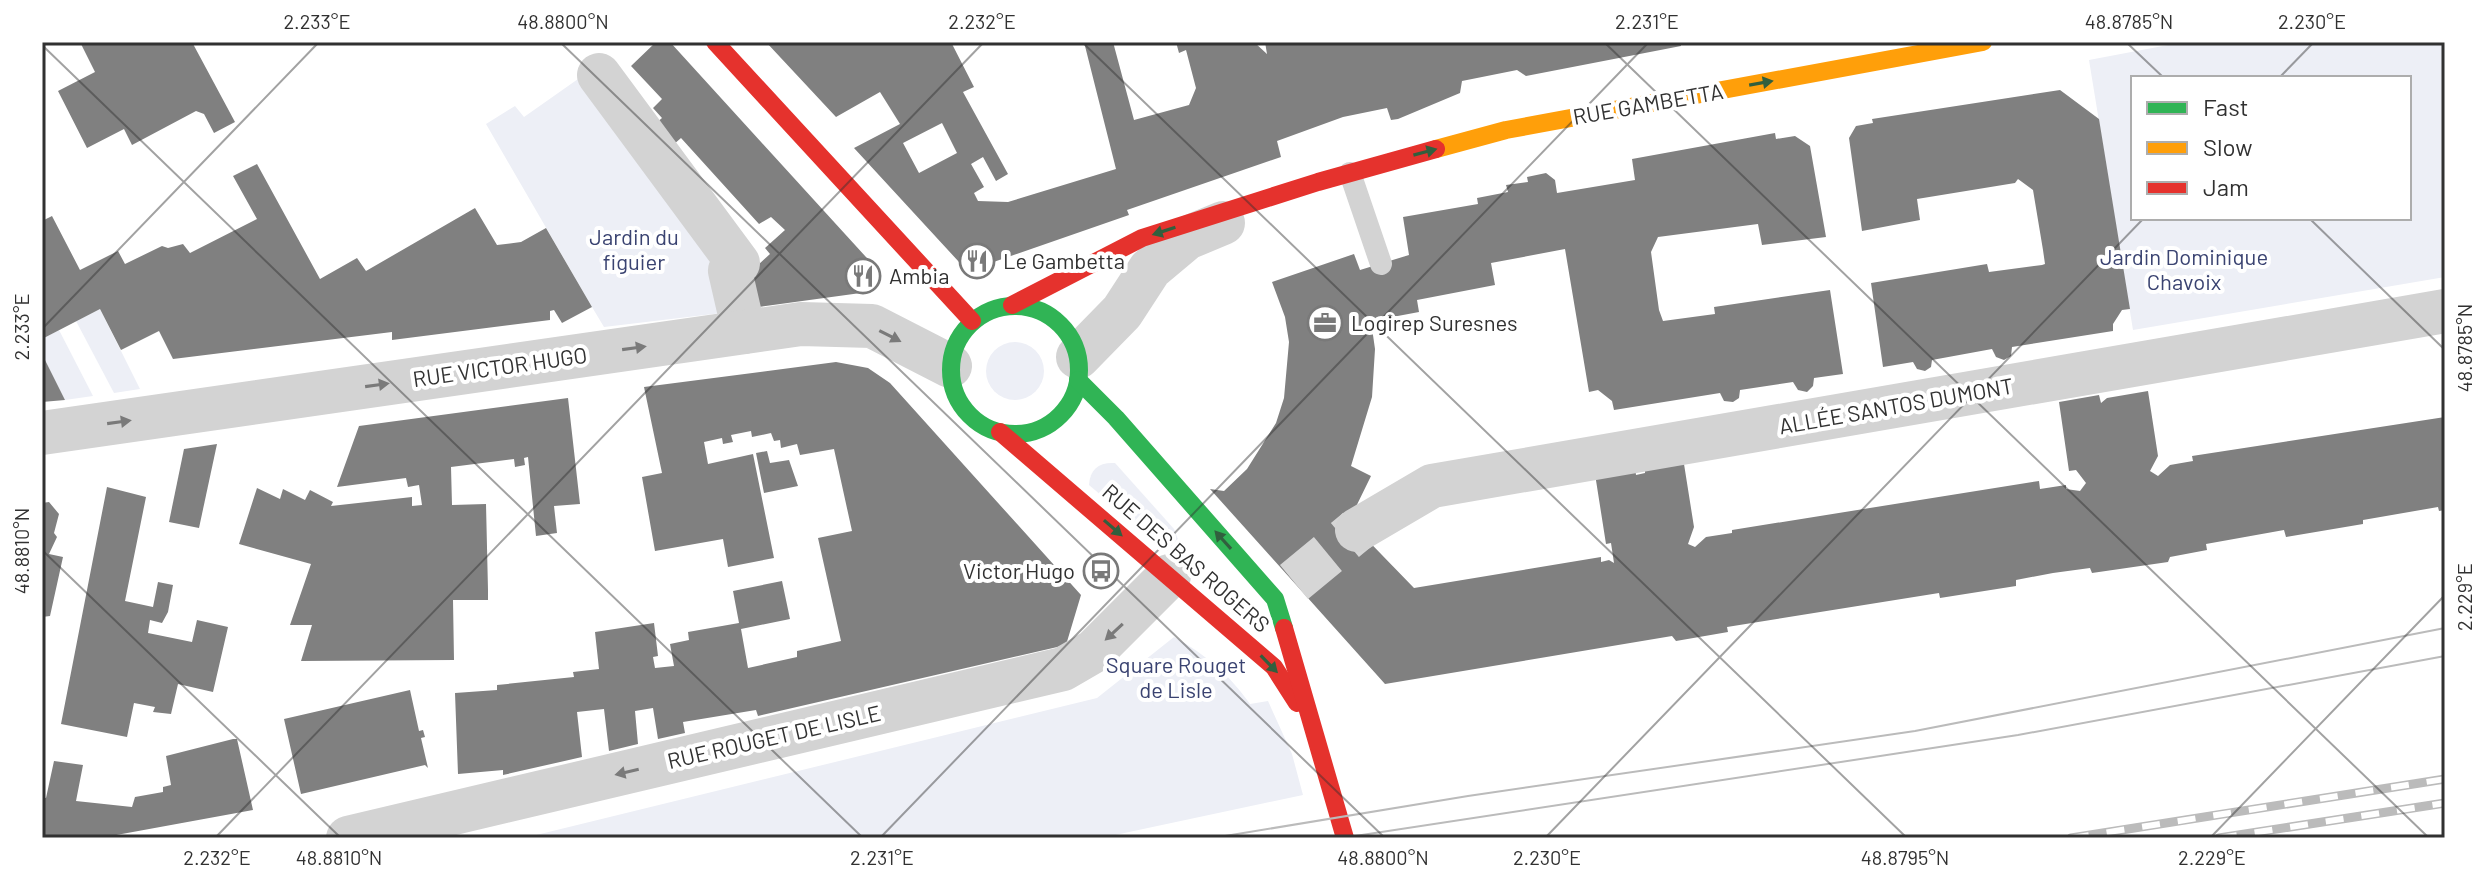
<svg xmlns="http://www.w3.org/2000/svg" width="2487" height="880" font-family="Barlow,sans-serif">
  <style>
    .green { fill: #edeff6; fill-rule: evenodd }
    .building { fill: #808080; fill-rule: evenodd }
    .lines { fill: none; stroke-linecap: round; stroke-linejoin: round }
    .street-tunnel { stroke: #d6d6d6; stroke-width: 44; stroke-dasharray: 44 22; stroke-linecap: butt }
    .lane { stroke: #d3d3d3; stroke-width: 22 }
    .street { stroke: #d3d3d3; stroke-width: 44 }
    .fast { stroke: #30b455; stroke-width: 18 }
    .slow { stroke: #ff9f0a; stroke-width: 18 }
    .jam { stroke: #e5322d; stroke-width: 18 }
    .tram { stroke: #bbb; stroke-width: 2 }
    .rail-casing { stroke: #bbb; stroke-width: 9 }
    .rail { stroke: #fff; stroke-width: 6; stroke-dasharray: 18; stroke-linecap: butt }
    .oneway { fill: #315f3e }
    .oneway2 { fill: #7a7a7a }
    .ticks { fill: none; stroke: #313131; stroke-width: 2; stroke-opacity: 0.45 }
    .labels { text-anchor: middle; stroke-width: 8; stroke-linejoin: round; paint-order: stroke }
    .street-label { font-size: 22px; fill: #313131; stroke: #fff }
    .park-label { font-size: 22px; fill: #3a4371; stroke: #fff }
    .poi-label { font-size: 22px; fill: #313131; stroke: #fff; text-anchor: start }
    .neatline { fill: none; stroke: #313131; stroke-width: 3 }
    .ticks-label { font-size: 20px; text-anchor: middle; fill: #313131 }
  </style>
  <rect width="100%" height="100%" fill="#fff"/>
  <g class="green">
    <path d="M2184,42H2445V277L2133,330L2089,60ZM2133,78H2409V218H2133Z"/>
    <path d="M588,72L719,257L730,312L604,327L592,307L486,124L515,106L524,117Z"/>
    <path d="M100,309L140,389L114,393L76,321Z"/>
    <path d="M59,330L93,396L65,400L42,354V339Z"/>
    <circle cx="1015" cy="371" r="29"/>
    <path d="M1115,463L1174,529L1179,542L1170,553L1089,485C1090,469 1099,462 1115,463Z"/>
    <path d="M1174,637C1206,655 1229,674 1250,704L1268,701L1292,754L1303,795L1101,838H524L1097,698Z"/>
  </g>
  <g class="building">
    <path d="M80,42H192L235,122L214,133L204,114L196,111L132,145L124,129L87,148L58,91L95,72Z"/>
    <path d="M656,42H670L876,268L868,292L752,308L738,283L770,254L765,248L785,230L771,217L759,224L681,138L665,152L649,129L662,118L653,108L662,99L631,66Z"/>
    <path d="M766,42H951L974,87L963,92L1008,174L996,181L983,157L971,164L984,187L974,193L978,201L1008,202L1116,169L1084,42H1113L1134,120L1189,105L1196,88L1186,50L1179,53L1176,42H1254L1267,54L1265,42H1680L1681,46L1526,76L1517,70L1462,81L1460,93L1398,119L1391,120L1387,108L1343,117L1277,141L1281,157L1127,210L1129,215L982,266L959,262L854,148L900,124L880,92L836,117ZM942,123L957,153L919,173L903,143Z"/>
    <path d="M2060,90L2099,119L2130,309L2122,310L2113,324V331L2012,347L2011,356L2004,360L1996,357L1992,349L1932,360L1931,367L1925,371L1917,369L1913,362L1883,367L1871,283L1987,264L1989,272L2042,265L2045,264L2043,250L2033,190L2018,179L2015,183L1917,199L1920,220L1862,231L1849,138L1856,126L1873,123L1872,119Z"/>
    <path d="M1775,133L1776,139L1795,136L1810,146L1826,237L1762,245L1758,224L1658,237L1651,252L1659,310L1663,321L1715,314L1714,307L1830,290L1843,374L1814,378L1813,386L1807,392L1798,390L1793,382L1740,390L1739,398L1733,402L1724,401L1720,393L1614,410L1612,401L1598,390L1589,392L1565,249L1491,263L1495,285L1417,300L1419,312L1371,321L1375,349L1372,397L1351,466L1371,476L1349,521L1414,588L1601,557V562L1609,560L1614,563L1611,543L1606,544L1595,474L1635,467L1636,475L1645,473V470L1684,464L1694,527L1688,544L1695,547L1706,537L1732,533V530L2039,481L2040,489L2066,485V489L2080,491L2086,483L2076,470L2069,471L2059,402L2099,395L2101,403L2107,398L2148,391L2158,456L2150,471L2158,476L2170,465L2193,461L2192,456L2445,417V510L2439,511L2438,507L2363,520V524L2286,537L2284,530L2206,544L2207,550L2170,557L2168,562L2092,573L2090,568L2053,573L2016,580V586L1940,598L1939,593L1727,627L1728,632L1676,641L1672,636L1385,684L1210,489L1224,491L1247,469L1276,423L1284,398L1289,342L1285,317L1272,282L1354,254L1360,270L1409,255L1403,217L1478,204L1477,198L1508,192L1506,185L1528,182L1527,177L1546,173L1555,180L1557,193L1635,180L1632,159Z"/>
    <path d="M257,164L320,279L357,258L366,271L475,208L497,245L521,242L546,228L592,307L562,323L554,310L550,311V320L392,340V332L173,359L159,331L121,350L100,309L42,339V221L52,216L80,270L118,251L125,264L162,246L168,248L183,244L190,253L257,219L233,176Z"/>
    <path d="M42,354L65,400L42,402Z"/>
    <path d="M836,362L868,368L890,383L1081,595L1066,645L758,716L756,710L683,722L685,733L658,739L653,708L635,711L638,744L609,751L604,709L577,712L582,757L503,775V770L458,774L455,693L497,690V685L574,677L573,672L599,669L595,632L654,623L658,656L653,657L655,668L674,666L670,644L689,640L688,632L739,623L733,591L782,581L790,619L741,629L748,668L797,657V651L841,641L818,538L852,531L834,449L800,455L797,444L781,448L780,440L774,441L771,433L752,437L751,431L731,435L733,442L723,444L722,438L704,442L708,464L753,454L774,558L728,567L723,539L655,551L642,477L662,473L644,387Z"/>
    <path d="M568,398L580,504L554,506L557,533L536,536L528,457L524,458L525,465L515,467L514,459L451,467L452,505L486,504L488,590V600H453L454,660L301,661L312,625H290L311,564L239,544L257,488L280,499L283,489L305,500L310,490L333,502L331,506L412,497V506L422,505L419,485L408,487L406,478L337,487L359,426Z"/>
    <path d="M217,444L199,528L169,522L184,449Z"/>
    <path d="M767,451L770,463L789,460L798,486L764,493L756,453Z"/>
    <path d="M107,487L146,497L125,601L153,607L158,582L173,585L168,612L162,623L150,620L148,633L192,642L197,620L228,627L213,692L178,684L171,714L153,712L155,707L134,703L127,737L61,724Z"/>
    <path d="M49,502L59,514L54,533L57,537L49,554L63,557L50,616L42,617V503Z"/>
    <path d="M410,690L419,731L423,730L425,737L421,738L428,768L425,765L301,794L284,719Z"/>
    <path d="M233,739H237L253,810L100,838H42V797L46,798L54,761L83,765L76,801L132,807L135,797L163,792V787L171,785L166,756Z"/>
  </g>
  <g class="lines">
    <path class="street-tunnel" d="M1294,582L1357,530"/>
    <path class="lane" d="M1350,173L1381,264"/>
    <g class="street">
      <path d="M599,75L738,263L730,271L744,332"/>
      <path d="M1078,357L1122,312L1150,269L1187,238L1223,223"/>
      <path d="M42,433L801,324L872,326L950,366"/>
      <path d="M1357,530L1432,486L2445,311"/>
      <path d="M348,838L1063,669L1094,651L1169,576"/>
    </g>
    <g class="fast">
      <circle cx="1015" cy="370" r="64"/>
      <path d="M1078,380L1116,418L1275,599L1284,628"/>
    </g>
    <path class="slow" d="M1436,149L1506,130L1983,42"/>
    <g class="jam">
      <path d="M715,42L972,321"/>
      <path d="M1012,305L1142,238L1318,182L1436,149"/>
      <path d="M1000,432L1274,667L1297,703"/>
      <path d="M1284,628L1345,838"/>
    </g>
    <g class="tram">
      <path d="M1213,838L1468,796L1915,731L2445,628"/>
      <path d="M1342,838L2018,735L2445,656"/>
    </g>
    <g class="rail-casing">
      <g id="rail">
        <path d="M2071,838L2445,779"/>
        <path d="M2219,838L2445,803"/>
      </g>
    </g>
    <use href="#rail" class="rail"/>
  </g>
  <defs><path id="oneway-solid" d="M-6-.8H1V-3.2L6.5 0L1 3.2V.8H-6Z" transform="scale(2)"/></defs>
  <g class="oneway">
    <use href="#oneway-solid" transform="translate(1761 83) rotate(-10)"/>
    <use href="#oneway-solid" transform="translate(1425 152) rotate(-15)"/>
    <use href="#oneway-solid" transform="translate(1164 231) rotate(162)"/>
    <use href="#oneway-solid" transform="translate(1113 528) rotate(41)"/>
    <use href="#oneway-solid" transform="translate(1223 540) rotate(-132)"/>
    <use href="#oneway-solid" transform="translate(1269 664) rotate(46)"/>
  </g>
  <g class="oneway2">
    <use href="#oneway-solid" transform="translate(890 336) rotate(27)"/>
    <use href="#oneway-solid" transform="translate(634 348) rotate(-8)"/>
    <use href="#oneway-solid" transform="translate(377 385) rotate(-8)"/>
    <use href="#oneway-solid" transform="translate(119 422) rotate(-8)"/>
    <use href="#oneway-solid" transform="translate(1114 632) rotate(137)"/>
    <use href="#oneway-solid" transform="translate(627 772) rotate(167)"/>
  </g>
  <path class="ticks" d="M560,42L1385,838M1082,42L1907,838M1604,42L2429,838M2126,42L2164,78M42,45L863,838M2279,78L2314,42M2309,218L2445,350M42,329L319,42M42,550L341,838M215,838L984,42M880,838L1649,42M1545,838L2144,218M2210,838L2445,595"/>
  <defs>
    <g id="restaurant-ring" transform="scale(1.8)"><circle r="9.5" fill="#fff" stroke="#797979" stroke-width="1.5"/><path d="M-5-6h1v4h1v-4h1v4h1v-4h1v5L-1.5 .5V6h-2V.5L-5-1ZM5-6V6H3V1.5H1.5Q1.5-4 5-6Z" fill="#797979"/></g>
    <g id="office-ring" transform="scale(1.8)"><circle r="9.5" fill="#fff" stroke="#797979" stroke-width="1.5"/><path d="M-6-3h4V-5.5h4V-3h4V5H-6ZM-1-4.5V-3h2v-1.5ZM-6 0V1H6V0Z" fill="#797979"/></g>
    <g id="bus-ring" transform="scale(1.8)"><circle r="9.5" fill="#fff" stroke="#797979" stroke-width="1.5"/><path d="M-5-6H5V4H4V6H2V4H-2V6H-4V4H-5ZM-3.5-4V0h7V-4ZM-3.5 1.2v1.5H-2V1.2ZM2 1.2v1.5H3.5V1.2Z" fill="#797979"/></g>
  </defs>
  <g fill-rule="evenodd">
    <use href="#restaurant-ring" x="977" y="261"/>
    <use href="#restaurant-ring" x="863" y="276"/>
    <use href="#office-ring" x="1325" y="323"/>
    <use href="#bus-ring" x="1101" y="571"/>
  </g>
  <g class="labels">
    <g class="street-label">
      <text transform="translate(1648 104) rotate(-10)" y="8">RUE GAMBETTA</text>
      <text transform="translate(500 367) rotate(-8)" y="8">RUE VICTOR HUGO</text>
      <text transform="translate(1896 406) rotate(-10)" y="8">ALLÉE SANTOS DUMONT</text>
      <text transform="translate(1186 558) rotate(41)" y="8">RUE DES BAS ROGERS</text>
      <text transform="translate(774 737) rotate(-13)" y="8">RUE ROUGET DE LISLE</text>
    </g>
    <g class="park-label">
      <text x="634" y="245">Jardin du<tspan x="634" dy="25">figuier</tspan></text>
      <text x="2184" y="265">Jardin Dominique<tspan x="2184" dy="25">Chavoix</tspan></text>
      <text x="1176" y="673">Square Rouget<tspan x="1176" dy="25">de Lisle</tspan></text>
    </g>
    <g class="poi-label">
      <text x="1003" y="269">Le Gambetta</text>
      <text x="889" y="284">Ambia</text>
      <text x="1351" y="331">Logirep Suresnes</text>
      <text x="1075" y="579" text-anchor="end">Victor Hugo</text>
    </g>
  </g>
  <rect width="2487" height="880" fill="none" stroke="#ffffff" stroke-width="88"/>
  <rect x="2131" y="76" width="280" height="144" fill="#ffffff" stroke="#adadad" stroke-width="2"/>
  <rect x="2147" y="102" width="40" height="12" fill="#30b455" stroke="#adadad" stroke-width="2"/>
  <text x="2203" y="116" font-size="24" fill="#313131">Fast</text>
  <rect x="2147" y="142" width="40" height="12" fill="#ff9f0a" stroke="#adadad" stroke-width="2"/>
  <text x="2203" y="156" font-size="24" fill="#313131">Slow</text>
  <rect x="2147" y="182" width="40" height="12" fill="#e5322d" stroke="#adadad" stroke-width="2"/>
  <text x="2203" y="196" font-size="24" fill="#313131">Jam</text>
  <rect x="44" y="44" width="2399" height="792" class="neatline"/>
  <g class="ticks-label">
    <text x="317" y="29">2.233°E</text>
    <text x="563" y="29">48.8800°N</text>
    <text x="982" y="29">2.232°E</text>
    <text x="1647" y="29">2.231°E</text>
    <text x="2129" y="29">48.8785°N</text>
    <text x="2312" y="29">2.230°E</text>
    <text transform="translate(22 327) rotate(-90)" y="7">2.233°E</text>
    <text transform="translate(2465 348) rotate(-90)" y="7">48.8785°N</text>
    <text transform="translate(22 551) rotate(-90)" y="7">48.8810°N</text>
    <text transform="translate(2465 597) rotate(-90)" y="7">2.229°E</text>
    <text x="217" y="865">2.232°E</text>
    <text x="339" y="865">48.8810°N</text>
    <text x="882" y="865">2.231°E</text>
    <text x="1383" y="865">48.8800°N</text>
    <text x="1547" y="865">2.230°E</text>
    <text x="1905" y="865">48.8795°N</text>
    <text x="2212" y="865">2.229°E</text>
  </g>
</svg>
